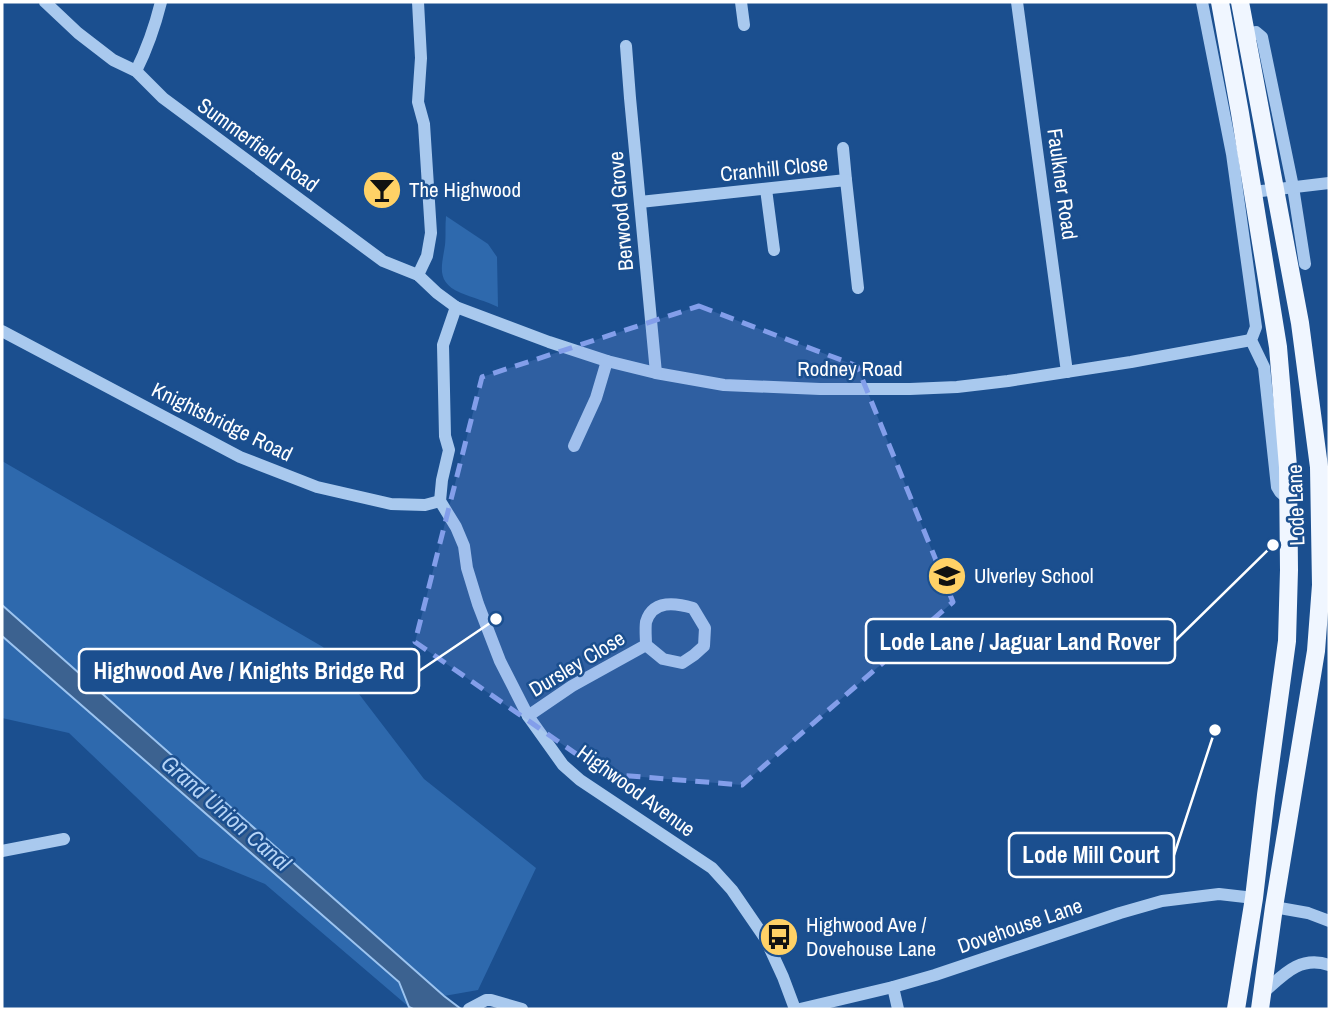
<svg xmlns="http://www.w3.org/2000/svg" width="1331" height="1011" font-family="'Archivo Narrow',sans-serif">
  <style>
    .green { fill: #2e69ad }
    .water { fill: #3c6290; stroke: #9cc4f0; stroke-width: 2 }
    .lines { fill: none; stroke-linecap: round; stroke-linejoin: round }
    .minor { stroke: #a9c9ee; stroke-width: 12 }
    .major { stroke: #f0f6ff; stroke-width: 18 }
    .marked { fill: #839eea; fill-opacity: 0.2; stroke: #839eea; stroke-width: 5; stroke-dasharray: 14 9; stroke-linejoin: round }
    .labels { text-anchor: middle; stroke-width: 5; stroke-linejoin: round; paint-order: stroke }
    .street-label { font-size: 21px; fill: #fff; stroke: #1b4f8f }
    .poi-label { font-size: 21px; fill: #fff; stroke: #1b4f8f; text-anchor: start }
    .water-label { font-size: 23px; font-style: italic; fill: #b5d3f5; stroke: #1b4f8f }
    .leader { fill: none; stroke: #fff; stroke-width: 2.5 }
    .callout-dot { fill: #fff; stroke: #1b4f8f; stroke-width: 2.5 }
    .callout { fill: #1b4f8f; stroke: #fff; stroke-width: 2.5 }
    .callout-label { font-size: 23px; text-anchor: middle; font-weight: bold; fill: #fff }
  </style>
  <rect width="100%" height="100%" fill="#1b4f8f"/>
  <g class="green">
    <path d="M446,216L488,244L497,257L498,307C486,301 473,298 461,293C435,282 442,266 445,245C446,236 445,226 446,216Z"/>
    <path d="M2,461L323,647L424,779L536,868L478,990L444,996L2,605Z"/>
    <path d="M2,636L399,982L409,1007L265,884L199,857L69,733L2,718Z"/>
  </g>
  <path class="water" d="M2,605L444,996L461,1009H413L409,1007L399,982L2,636Z"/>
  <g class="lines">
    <g class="minor">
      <path d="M45,2L78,33L113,60L136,71L163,98L383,261L418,275L437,293L456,307L549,342L607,361L656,373L724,385L820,389H910L957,387L1008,381L1131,362L1251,340"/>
      <path d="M418,2L421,58L418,102L424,124L431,233L427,256L418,275"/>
      <path d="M741,2L744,25"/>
      <path d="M1017,2L1067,372"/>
      <path d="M1202,2L1232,154L1256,327L1251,340L1264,367L1277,487L1280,492L1288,499"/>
      <path d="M1247,35L1256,32L1262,37L1293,187L1305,264"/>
      <path d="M626,46L630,98L656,373"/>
      <path d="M136,71C147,49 155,26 161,2"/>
      <path d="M843,148L846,180"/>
      <path d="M766,189L774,250"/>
      <path d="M1253,192L1329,183"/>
      <path d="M640,202L846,180L858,288"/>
      <path d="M456,307L443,345L445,436L449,450L442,480L440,501L456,527L464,546L467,568L478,604L500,661L528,716L563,765L580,780L712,868L732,890L765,938L783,977L795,1009"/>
      <path d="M2,331L240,457L317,487L391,504L425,505L440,501"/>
      <path d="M574,446L596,398L607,361"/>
      <path d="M528,716L572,686L646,645C646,638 645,629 646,622C653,599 676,603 693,608L705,628L704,646L694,655L682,663L663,659L646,645"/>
      <path d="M2,851L64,839"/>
      <path d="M1274,907L1308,913L1329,921"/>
      <path d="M893,987L898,1009"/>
      <path d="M1263,993C1283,975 1300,955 1329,965"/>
      <path d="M469,1009L486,1000H491L522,1009"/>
      <path d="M800,1009L893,987L935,975L1120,913L1162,901L1219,894L1254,898"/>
    </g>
    <g class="major">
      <path d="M1220,2L1240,113L1278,347L1288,467L1289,570L1287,641L1266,795L1254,898L1236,1009"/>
      <path d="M1240,2L1300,323L1319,467L1321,585L1316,651L1274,907L1260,1009"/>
    </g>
  </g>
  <path class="marked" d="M699,306L857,366L953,602L742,785L605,774L415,642L482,377Z"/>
  <defs>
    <g id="bar-disc" transform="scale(2.0125)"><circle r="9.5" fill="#ffd166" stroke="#1b4f8f"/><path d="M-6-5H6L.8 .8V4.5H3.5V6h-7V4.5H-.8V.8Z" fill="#111"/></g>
    <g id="school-disc" transform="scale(2.0125)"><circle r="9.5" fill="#ffd166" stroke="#1b4f8f"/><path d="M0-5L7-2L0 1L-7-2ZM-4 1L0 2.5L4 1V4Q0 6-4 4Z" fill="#111"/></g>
    <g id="bus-disc" transform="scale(2.0125)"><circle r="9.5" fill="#ffd166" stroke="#1b4f8f"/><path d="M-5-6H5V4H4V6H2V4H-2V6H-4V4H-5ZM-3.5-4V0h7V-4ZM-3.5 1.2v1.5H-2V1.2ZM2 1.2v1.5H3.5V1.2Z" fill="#111"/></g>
  </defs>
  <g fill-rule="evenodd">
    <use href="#bar-disc" x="382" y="190"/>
    <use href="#school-disc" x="947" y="576"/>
    <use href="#bus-disc" x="779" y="937"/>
  </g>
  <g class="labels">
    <g class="street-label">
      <text transform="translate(258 145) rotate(36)" y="7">Summerfield Road</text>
      <text transform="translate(774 169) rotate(-6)" y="7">Cranhill Close</text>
      <text transform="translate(1062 184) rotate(82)" y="7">Faulkner Road</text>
      <text transform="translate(621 211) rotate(-95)" y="7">Berwood Grove</text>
      <text x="850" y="376">Rodney Road</text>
      <text transform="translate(222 422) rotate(26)" y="7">Knightsbridge Road</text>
      <text transform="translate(1296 505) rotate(-92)" y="7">Lode Lane</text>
      <text transform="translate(577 664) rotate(-31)" y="7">Dursley Close</text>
      <text transform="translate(636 791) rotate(36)" y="7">Highwood Avenue</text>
      <text transform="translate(1020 926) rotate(-19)" y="7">Dovehouse Lane</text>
    </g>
    <g class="poi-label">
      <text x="409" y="197">The Highwood</text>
      <text x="974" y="583">Ulverley School</text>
      <text x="806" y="932">Highwood Ave /<tspan x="806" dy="24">Dovehouse Lane</tspan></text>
    </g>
    <g class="water-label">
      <text transform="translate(226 813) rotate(41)" y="8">Grand Union Canal</text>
    </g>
  </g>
  <path class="leader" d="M1273 545L1175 641M496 619L419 671M1215 730L1174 855"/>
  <g class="callout-dot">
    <circle cx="1273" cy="545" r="7"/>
    <circle cx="496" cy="619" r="7"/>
    <circle cx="1215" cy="730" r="7"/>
  </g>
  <g class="callout">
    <rect x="866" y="619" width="309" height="44" rx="7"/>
    <rect x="79" y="649" width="340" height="44" rx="7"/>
    <rect x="1009" y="833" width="165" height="44" rx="7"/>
  </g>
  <g class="callout-label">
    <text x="1020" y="650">Lode Lane / Jaguar Land Rover</text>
    <text x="249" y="679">Highwood Ave / Knights Bridge Rd</text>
    <text x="1091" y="863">Lode Mill Court</text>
  </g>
  <rect width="1331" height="1011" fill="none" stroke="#ffffff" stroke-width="7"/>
</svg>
